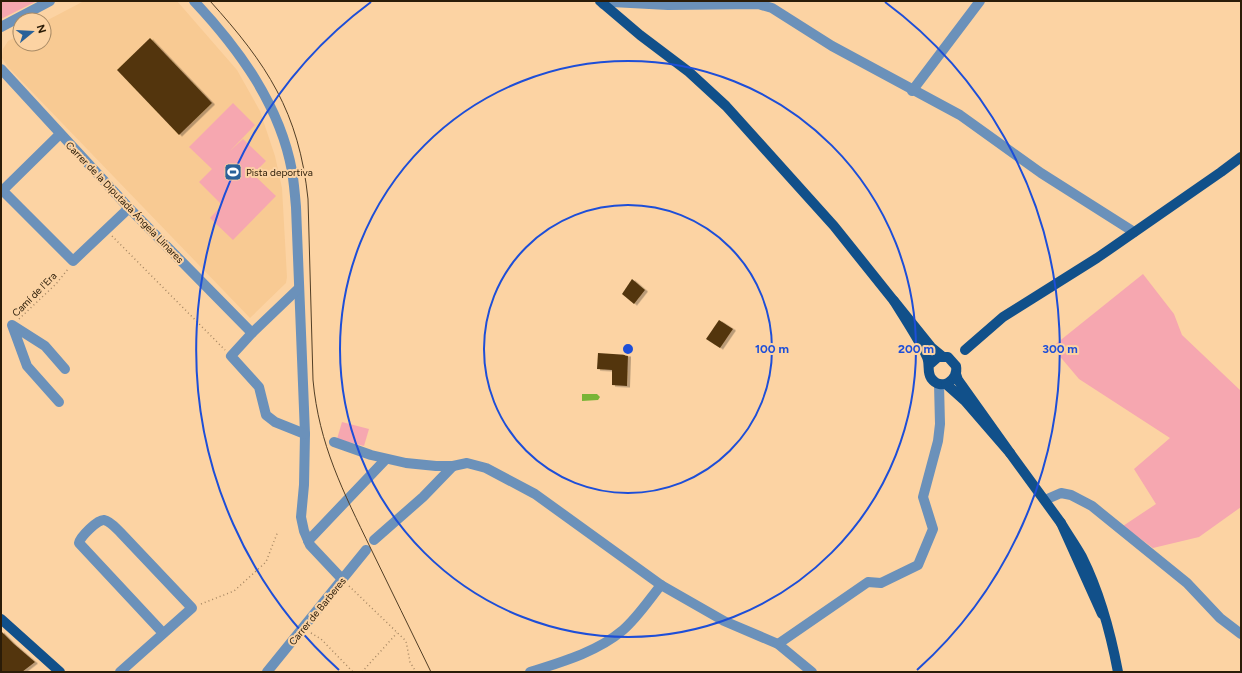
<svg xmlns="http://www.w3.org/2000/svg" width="1242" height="673" font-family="Figtree,sans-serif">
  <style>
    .built { fill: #f8ca93 }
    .green { fill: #f6a7b0 }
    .water { fill: #79b436 }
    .building { fill: #53360e; filter: url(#shadow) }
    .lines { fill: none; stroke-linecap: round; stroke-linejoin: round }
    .path { stroke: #a68763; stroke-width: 1.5; stroke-dasharray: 1 3; stroke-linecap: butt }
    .minor { stroke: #6b91ba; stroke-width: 10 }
    .major { stroke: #11508a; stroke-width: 10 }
    .tram { stroke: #523e25; stroke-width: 1 }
    .ring { fill: none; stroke: #1d4ed8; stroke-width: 2 }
    .labels { text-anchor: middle; stroke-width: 4; stroke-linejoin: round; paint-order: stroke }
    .poi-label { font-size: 10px; fill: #2b1c08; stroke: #fcd3a3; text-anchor: start }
    .street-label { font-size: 10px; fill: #2b1c08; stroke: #fcd3a3 }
    .centre { fill: #1d4ed8; stroke: #fcd3a3; stroke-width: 2 }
    .ring-label { font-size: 12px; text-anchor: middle; font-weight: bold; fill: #1d4ed8; stroke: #fcd3a3; stroke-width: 4; stroke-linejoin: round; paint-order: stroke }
  </style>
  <defs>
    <filter id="shadow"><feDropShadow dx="3" dy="1.5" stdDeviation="0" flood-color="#0004"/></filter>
  </defs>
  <rect width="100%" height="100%" fill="#fcd3a3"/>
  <path class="built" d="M84,1H177L237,70L260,111L275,156L282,188L287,277L286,283L250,318L8,67L2,58L3,49L8,41L20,35V44H44V22Z"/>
  <g class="green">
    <path d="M1,1H37L1,19Z"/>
    <path d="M233,103L255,125L230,151L243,139L266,161L253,174L276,196L233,240L210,218L222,205L199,182L212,169L189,147Z"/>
    <path d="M1143,274L1174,314L1182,335L1241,391V507L1199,537L1153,548L1123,526L1156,504L1134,469L1170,438L1079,379L1052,347Z"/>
    <path d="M342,422L369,429L364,446L337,439Z"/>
  </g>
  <path class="water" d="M582,394H597L600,397L598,400L582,401Z"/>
  <g class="building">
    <path d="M150,38L212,103L179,135L117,70Z"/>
    <path d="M632,279L645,290L634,304L622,294Z"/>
    <path d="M719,320L733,329L720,348L706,339Z"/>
    <path d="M598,353L628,355L627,386L612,385V370L597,369Z"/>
    <path d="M1,631L14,644L35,662L22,672H1Z"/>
  </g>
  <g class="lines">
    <g class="path">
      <path d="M112,236L225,350"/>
      <path d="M19,319L56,284L68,269"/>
      <path d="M349,586L406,641L410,662L416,672"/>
      <path d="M201,604L234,591L266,562L278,531"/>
      <path d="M311,633L321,639L353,672"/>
      <path d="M362,672L397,633"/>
    </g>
    <g class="minor">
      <path d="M194,1C239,49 280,105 292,171C294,183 295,195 296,207L305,434L304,485L301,517L304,531L310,545L342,579"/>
      <path d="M603,4L612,2L668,5L758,4L772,8L832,46L960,115L1041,173L1134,232"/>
      <path d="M1,27L50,1"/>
      <path d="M1,69L129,208L252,333L298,289"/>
      <path d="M912,91L980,1"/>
      <path d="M1,189L73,261L129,208"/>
      <path d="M1,192L60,134"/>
      <path d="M252,333L231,356L259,387L266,415L275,422L305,434"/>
      <path d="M59,402L27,366L12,325L45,346L65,369"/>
      <path d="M334,442L371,455L406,463L436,466H453L467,463L486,468L535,494L661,585L724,621L778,644L812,672"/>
      <path d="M1045,500L1061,493L1071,495L1092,506L1187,583L1220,618L1241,634"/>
      <path d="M374,540L423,497L453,466"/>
      <path d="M308,541L386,459"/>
      <path d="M778,644L868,582L881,583L918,565L933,529L923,497L938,441L940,424L939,384"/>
      <path d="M120,672L192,608L120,532C116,528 110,521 104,520C98,519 80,537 79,543L163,633"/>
      <path d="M267,672L366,550"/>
      <path d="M530,672C562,662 597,652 623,630C637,618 649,600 661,585"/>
    </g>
    <g class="major">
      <path d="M600,1L640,35L689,72L726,106L834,226L894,301"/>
      <path d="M965,350L1003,317L1097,258L1221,172L1241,157"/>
      <path d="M929,365L938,357H948L956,366C959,380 941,392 931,378C927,372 930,364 927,357C918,338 905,319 894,301L931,347L942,356"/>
      <path d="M946,384L965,401L1010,453L958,380L956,374"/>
      <path d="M1010,453L1061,523"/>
      <path d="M1102,614L1061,523C1068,535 1076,546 1082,557C1099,591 1111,635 1118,672"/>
      <path d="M1,619L60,672"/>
    </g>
    <path class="tram" d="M210,1C267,64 299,112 308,199L313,380C319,445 343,491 371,549C391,590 411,631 431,672"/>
  </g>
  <g class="ring">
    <circle cx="628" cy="349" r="144"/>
    <circle cx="628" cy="349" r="288"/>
    <path d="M339 670A432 432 0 0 1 371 2M885 2A432 432 0 0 1 917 670"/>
  </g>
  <defs>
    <g id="stadium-square" transform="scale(0.9)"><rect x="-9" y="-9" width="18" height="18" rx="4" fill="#296199" stroke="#fcd3a3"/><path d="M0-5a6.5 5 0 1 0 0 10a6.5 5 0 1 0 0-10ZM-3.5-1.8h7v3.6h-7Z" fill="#fff"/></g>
  </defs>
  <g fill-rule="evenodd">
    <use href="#stadium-square" x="233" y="172"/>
  </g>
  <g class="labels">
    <g class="poi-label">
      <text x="246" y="176">Pista deportiva</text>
    </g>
    <g class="street-label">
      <text transform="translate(125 202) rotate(46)" y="4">Carrer de la Diputada Ángela Llinares</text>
      <text transform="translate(34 294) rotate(-45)" y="4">Camí de l'Era</text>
      <text transform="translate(317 611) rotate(-51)" y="4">Carrer de Barberes</text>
    </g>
  </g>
  <circle cx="628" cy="349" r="6" class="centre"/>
  <g class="ring-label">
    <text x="772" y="353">100 m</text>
    <text x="916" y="353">200 m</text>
    <text x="1060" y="353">300 m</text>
  </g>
  <rect width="1242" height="673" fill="none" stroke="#2b1c08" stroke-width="4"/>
  <g transform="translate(32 32) rotate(72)"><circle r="19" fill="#fcd3a3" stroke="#a88a65"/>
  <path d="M0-3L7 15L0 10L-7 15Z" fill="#296199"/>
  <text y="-6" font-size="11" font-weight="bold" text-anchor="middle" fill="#2b1c08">N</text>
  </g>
</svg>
